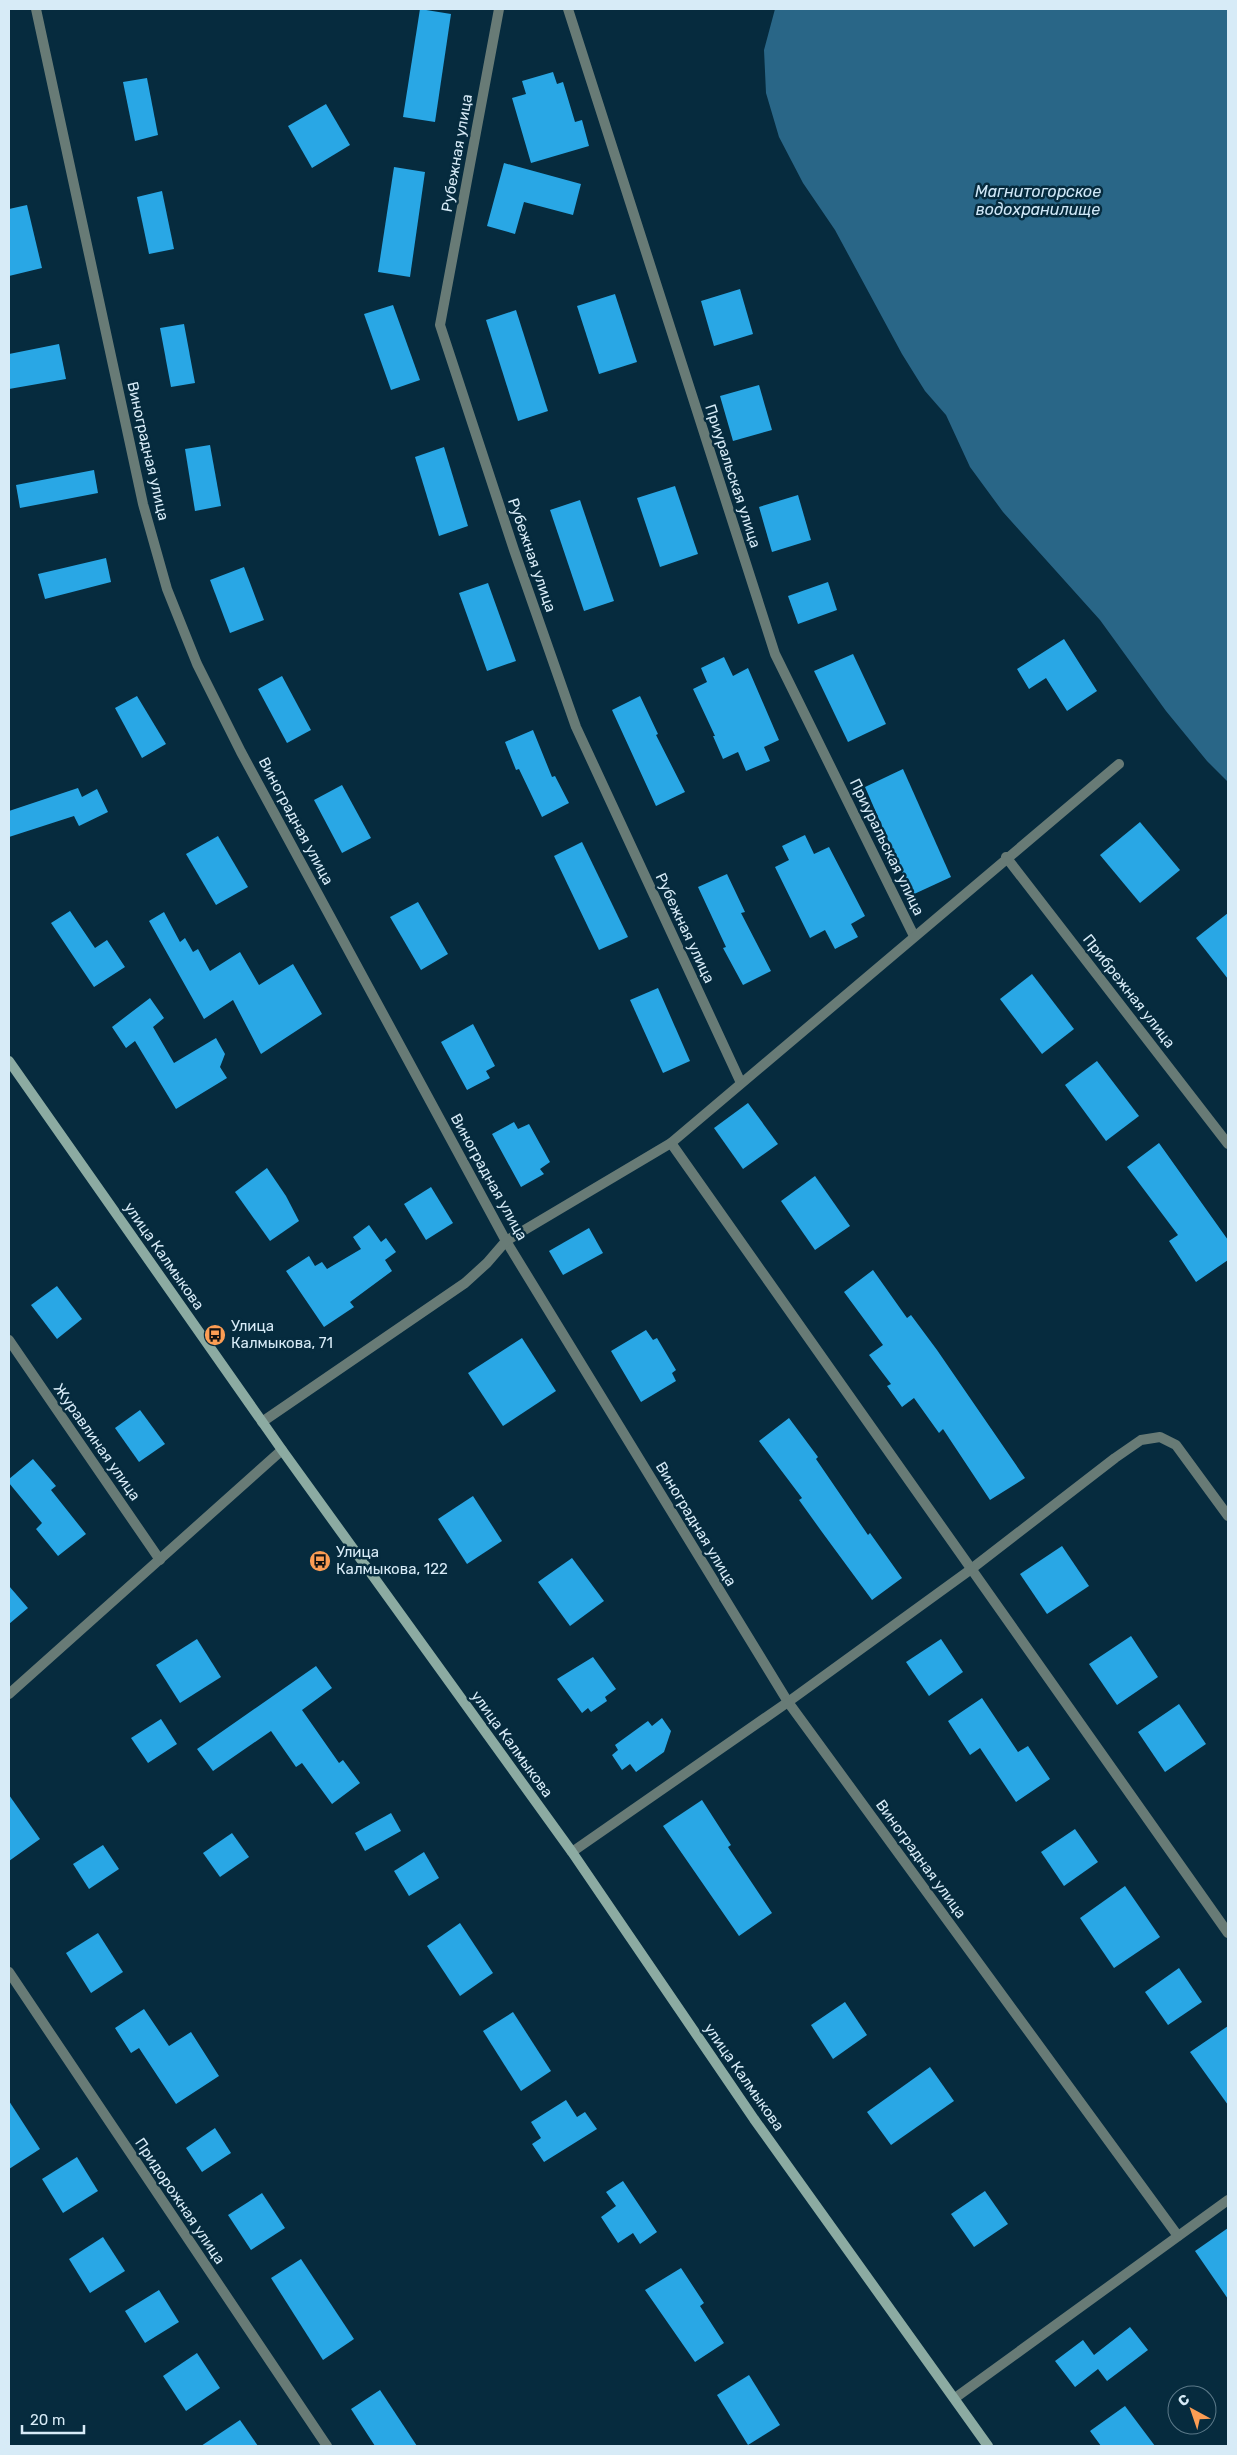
<svg xmlns="http://www.w3.org/2000/svg" width="1237" height="2455" font-family="Rubik,sans-serif">
  <style>
    .water { fill: #296687 }
    .building { fill: #29a7e5 }
    .lines { fill: none; stroke-linecap: round; stroke-linejoin: round }
    .minor { stroke: #687b76; stroke-width: 10 }
    .secondary { stroke: #8caba2; stroke-width: 10 }
    .labels { text-anchor: middle; stroke-width: 5; stroke-linejoin: round; paint-order: stroke }
    .street-label { font-size: 15px; fill: #d7ebf7; stroke: #062b3e }
    .poi-label { font-size: 15px; fill: #d7ebf7; stroke: #062b3e; text-anchor: start }
    .water-label { font-size: 16px; font-style: italic; fill: #d0e8f8; stroke: #062b3e }
  </style>
  <rect width="100%" height="100%" fill="#062b3e"/>
  <path class="water" d="M775,9H1228V782L1207,761L1166,711L1100,620L1003,512L970,467L946,415L925,391L902,354L835,230L803,183L779,137L766,93L764,50Z"/>
  <g class="building">
    <path d="M420,9L451,14L435,122L403,117Z"/>
    <path d="M553,72L557,84L563,82L575,122L582,120L589,146L531,163L512,98L526,94L522,81Z"/>
    <path d="M147,78L158,135L135,141L123,82Z"/>
    <path d="M326,104L350,145L312,168L288,126Z"/>
    <path d="M504,163L581,184L573,215L524,202L515,234L487,226Z"/>
    <path d="M394,167L425,172L410,277L378,272Z"/>
    <path d="M162,191L174,249L149,254L137,197Z"/>
    <path d="M27,205L42,268L9,276V209Z"/>
    <path d="M740,289L753,334L714,346L701,301Z"/>
    <path d="M615,294L637,362L599,374L577,306Z"/>
    <path d="M393,305L420,380L391,390L364,314Z"/>
    <path d="M516,310L548,411L518,421L486,320Z"/>
    <path d="M184,324L195,383L171,387L160,328Z"/>
    <path d="M59,344L66,379L9,389V354Z"/>
    <path d="M759,385L772,430L733,441L720,396Z"/>
    <path d="M210,445L221,506L195,511L185,449Z"/>
    <path d="M444,447L468,526L439,536L415,457Z"/>
    <path d="M94,470L98,493L20,508L16,485Z"/>
    <path d="M675,486L698,554L660,567L637,498Z"/>
    <path d="M798,495L811,540L772,552L759,507Z"/>
    <path d="M580,500L614,601L584,611L550,510Z"/>
    <path d="M106,558L111,582L45,599L38,574Z"/>
    <path d="M244,567L264,620L230,633L210,580Z"/>
    <path d="M828,582L837,610L798,624L788,596Z"/>
    <path d="M488,583L516,661L487,671L459,593Z"/>
    <path d="M1064,639L1097,691L1067,711L1046,678L1029,689L1017,669Z"/>
    <path d="M853,654L886,724L848,742L814,671Z"/>
    <path d="M724,657L733,676L748,668L779,740L764,747L770,761L746,771L738,752L723,759L713,736H715L693,689L707,682L701,668Z"/>
    <path d="M282,676L311,730L287,743L258,689Z"/>
    <path d="M137,696L166,744L142,758L115,708Z"/>
    <path d="M640,696L658,734L656,735L685,792L656,806L612,710Z"/>
    <path d="M533,730L552,777L555,776L569,803L542,817L519,769L516,770L505,742Z"/>
    <path d="M903,769L951,877L912,895L865,787Z"/>
    <path d="M342,785L371,838L342,853L314,800Z"/>
    <path d="M78,788L82,797L97,789L108,812L79,826L74,816L9,837V811Z"/>
    <path d="M1140,822L1180,870L1140,903L1100,855Z"/>
    <path d="M805,835L814,854L829,847L865,916L851,924L858,937L835,949L825,930L810,938L775,867L789,860L782,846Z"/>
    <path d="M218,836L248,887L216,905L186,854Z"/>
    <path d="M582,842L628,937L599,950L554,856Z"/>
    <path d="M727,874L745,912L741,913L771,971L743,985L723,948L726,947L698,887Z"/>
    <path d="M418,902L448,954L421,970L390,917Z"/>
    <path d="M70,911L95,948L107,940L125,967L94,987L51,923Z"/>
    <path d="M164,912L180,942L185,938L193,952L198,949L210,971L240,952L259,985L293,964L322,1014L261,1054L233,1000L204,1019L149,921Z"/>
    <path d="M1228,913V979L1196,938Z"/>
    <path d="M1032,974L1074,1029L1042,1054L1000,999Z"/>
    <path d="M658,988L690,1061L663,1073L630,1000Z"/>
    <path d="M150,998L164,1018L153,1027L174,1063L216,1038L225,1054L220,1067L227,1078L176,1109L135,1041L126,1048L112,1027Z"/>
    <path d="M473,1024L495,1066L486,1071L490,1078L467,1090L441,1042Z"/>
    <path d="M1097,1061L1139,1116L1106,1141L1065,1085Z"/>
    <path d="M748,1103L778,1144L743,1169L714,1128Z"/>
    <path d="M514,1122L518,1129L529,1124L550,1162L540,1169L544,1174L521,1187L492,1134Z"/>
    <path d="M1159,1143L1228,1240V1260L1196,1282L1169,1241L1178,1235L1127,1167Z"/>
    <path d="M267,1168L286,1196L299,1221L270,1241L235,1192Z"/>
    <path d="M815,1176L850,1226L815,1250L781,1201Z"/>
    <path d="M431,1187L453,1223L426,1240L404,1204Z"/>
    <path d="M369,1225L381,1242L386,1238L396,1252L385,1260L392,1271L350,1302L354,1307L324,1327L286,1271L309,1256L315,1266L322,1262L327,1269L361,1249L353,1237Z"/>
    <path d="M589,1228L603,1253L563,1275L549,1251Z"/>
    <path d="M873,1270L907,1318L911,1315L937,1350L1025,1478L990,1500L943,1429L939,1433L914,1398L902,1407L887,1386L891,1384L869,1355L883,1345L844,1292Z"/>
    <path d="M57,1286L82,1319L57,1339L31,1305Z"/>
    <path d="M646,1330L653,1340L657,1338L676,1370L672,1373L676,1381L641,1402L611,1351Z"/>
    <path d="M522,1338L556,1391L503,1426L468,1373Z"/>
    <path d="M140,1410L165,1444L139,1462L115,1428Z"/>
    <path d="M789,1418L818,1457L816,1459L868,1535L870,1533L902,1578L872,1600L822,1532L799,1500L802,1498L759,1441Z"/>
    <path d="M33,1459L56,1486L51,1490L86,1534L58,1556L36,1529L42,1523L9,1483V1479Z"/>
    <path d="M473,1496L502,1541L467,1564L438,1519Z"/>
    <path d="M1062,1546L1089,1586L1047,1614L1020,1574Z"/>
    <path d="M572,1558L604,1601L570,1626L538,1582Z"/>
    <path d="M9,1586L28,1608L9,1624Z"/>
    <path d="M1131,1636L1158,1677L1117,1705L1089,1664Z"/>
    <path d="M197,1639L221,1677L180,1703L156,1665Z"/>
    <path d="M941,1639L963,1672L929,1696L906,1662Z"/>
    <path d="M593,1657L616,1689L605,1697L607,1701L591,1712L588,1708L582,1713L557,1679Z"/>
    <path d="M316,1666L332,1688L302,1710L339,1763L343,1760L360,1783L332,1804L302,1763L296,1767L271,1731L213,1771L197,1749Z"/>
    <path d="M982,1698L1018,1752L1028,1746L1050,1779L1016,1802L980,1748L970,1755L948,1721Z"/>
    <path d="M1179,1704L1206,1744L1165,1772L1138,1732Z"/>
    <path d="M662,1718L671,1731L664,1752L636,1772L630,1764L622,1770L612,1755L618,1750L615,1745L648,1721L652,1726Z"/>
    <path d="M161,1719L177,1744L148,1763L131,1738Z"/>
    <path d="M9,1795L40,1839L9,1861Z"/>
    <path d="M702,1800L731,1845L728,1847L772,1913L739,1936L663,1826Z"/>
    <path d="M391,1813L401,1831L365,1851L355,1833Z"/>
    <path d="M1075,1829L1098,1862L1064,1886L1041,1852Z"/>
    <path d="M232,1833L249,1857L220,1877L203,1853Z"/>
    <path d="M103,1845L119,1869L89,1889L73,1864Z"/>
    <path d="M424,1852L439,1878L409,1896L394,1871Z"/>
    <path d="M1125,1886L1160,1937L1114,1968L1080,1918Z"/>
    <path d="M460,1923L493,1973L460,1996L427,1946Z"/>
    <path d="M98,1933L123,1972L91,1993L66,1953Z"/>
    <path d="M1179,1968L1202,2002L1168,2025L1145,1992Z"/>
    <path d="M845,2002L867,2035L833,2059L811,2025Z"/>
    <path d="M144,2009L169,2046L191,2032L219,2076L176,2104L139,2048L131,2053L115,2028Z"/>
    <path d="M513,2012L551,2071L521,2091L483,2031Z"/>
    <path d="M1228,2026V2105L1190,2052Z"/>
    <path d="M930,2067L954,2101L891,2145L867,2112Z"/>
    <path d="M566,2100L577,2117L585,2112L597,2129L544,2162L532,2144L541,2138L531,2122Z"/>
    <path d="M9,2101L40,2149L9,2169Z"/>
    <path d="M215,2128L231,2153L202,2172L186,2148Z"/>
    <path d="M77,2157L98,2191L63,2213L42,2179Z"/>
    <path d="M623,2181L657,2232L640,2244L633,2233L618,2243L601,2217L616,2206L606,2192Z"/>
    <path d="M985,2191L1008,2224L974,2247L951,2214Z"/>
    <path d="M262,2193L285,2228L251,2250L228,2215Z"/>
    <path d="M1228,2228V2299L1195,2251Z"/>
    <path d="M103,2237L125,2271L90,2293L69,2259Z"/>
    <path d="M301,2259L354,2339L323,2360L271,2278Z"/>
    <path d="M681,2268L704,2303L700,2306L724,2343L695,2362L645,2290Z"/>
    <path d="M159,2290L179,2322L145,2343L125,2311Z"/>
    <path d="M1130,2327L1148,2350L1107,2381L1098,2369L1075,2387L1055,2361L1083,2340L1094,2355Z"/>
    <path d="M197,2353L220,2388L186,2411L163,2376Z"/>
    <path d="M749,2375L780,2425L748,2445L717,2395Z"/>
    <path d="M380,2390L417,2446H375L351,2409Z"/>
    <path d="M1125,2406L1155,2446H1101L1090,2431Z"/>
    <path d="M240,2420L258,2446H201Z"/>
  </g>
  <g class="lines">
    <g class="minor">
      <path d="M36,9L143,504L167,589L197,664L241,752L506,1241L788,1702L1178,2236"/>
      <path d="M499,9L440,325L514,550L576,727L741,1083"/>
      <path d="M568,9L775,654L914,936"/>
      <path d="M1006,857L1228,1144"/>
      <path d="M671,1143L1228,1933"/>
      <path d="M9,1340L160,1560"/>
      <path d="M262,1422L465,1283L487,1263L506,1241L671,1143L1119,764"/>
      <path d="M9,1694L282,1450"/>
      <path d="M572,1852L788,1702L970,1570L1115,1458L1141,1440L1160,1437L1176,1445L1228,1516"/>
      <path d="M9,1972L327,2446"/>
      <path d="M955,2398L1228,2200"/>
    </g>
    <path class="secondary" d="M9,1061L282,1450L572,1852L754,2119L988,2446"/>
  </g>
  <defs>
    <g id="bus-disc" transform="scale(1.125)"><circle r="9.5" fill="#fc9d54" stroke="#062b3e"/><path d="M-5-6H5V4H4V6H2V4H-2V6H-4V4H-5ZM-3.5-4V0h7V-4ZM-3.5 1.2v1.5H-2V1.2ZM2 1.2v1.5H3.5V1.2Z" fill="#111"/></g>
  </defs>
  <g fill-rule="evenodd">
    <use href="#bus-disc" x="215" y="1335"/>
    <use href="#bus-disc" x="320" y="1561"/>
  </g>
  <g class="labels">
    <g class="street-label">
      <text transform="translate(457 153) rotate(-80)" y="5">Рубежная улица</text>
      <text transform="translate(148 451) rotate(77)" y="5">Виноградная улица</text>
      <text transform="translate(733 476) rotate(72)" y="5">Приуральская улица</text>
      <text transform="translate(532 555) rotate(71)" y="5">Рубежная улица</text>
      <text transform="translate(296 821) rotate(62)" y="5">Виноградная улица</text>
      <text transform="translate(887 847) rotate(64)" y="5">Приуральская улица</text>
      <text transform="translate(685 928) rotate(65)" y="5">Рубежная улица</text>
      <text transform="translate(1129 991) rotate(52)" y="5">Прибрежная улица</text>
      <text transform="translate(489 1177) rotate(61)" y="5">Виноградная улица</text>
      <text transform="translate(164 1256) rotate(55)" y="5">улица Калмыкова</text>
      <text transform="translate(97 1442) rotate(55)" y="5">Журавлиная улица</text>
      <text transform="translate(696 1524) rotate(59)" y="5">Виноградная улица</text>
      <text transform="translate(512 1744) rotate(54)" y="5">улица Калмыкова</text>
      <text transform="translate(921 1859) rotate(54)" y="5">Виноградная улица</text>
      <text transform="translate(744 2077) rotate(55)" y="5">улица Калмыкова</text>
      <text transform="translate(180 2201) rotate(56)" y="5">Придорожная улица</text>
    </g>
    <g class="poi-label">
      <text x="231" y="1331">Улица<tspan x="231" dy="17">Калмыкова, 71</tspan></text>
      <text x="336" y="1557">Улица<tspan x="336" dy="17">Калмыкова, 122</tspan></text>
    </g>
    <g class="water-label">
      <text x="1038" y="197">Магнитогорское<tspan x="1038" dy="18">водохранилище</tspan></text>
    </g>
  </g>
  <rect width="1237" height="2455" fill="none" stroke="#d7ebf7" stroke-width="20"/>
  <g transform="translate(1192 2410) rotate(320)"><circle r="24" fill="#062b3e" stroke="#5a7888"/>
  <path d="M0-4L9 19L0 12L-9 19Z" fill="#fc9d54"/>
  <text y="-8" font-size="14" font-weight="bold" text-anchor="middle" fill="#d7ebf7">С</text>
  </g>
  <path d="M22 2425v8h62v-8" fill="none" stroke="#d7ebf7" stroke-width="2.5"/>
  <text x="30" y="2425" font-size="15" fill="#d7ebf7" stroke="#062b3e" stroke-width="4" paint-order="stroke">20 m</text>
</svg>
